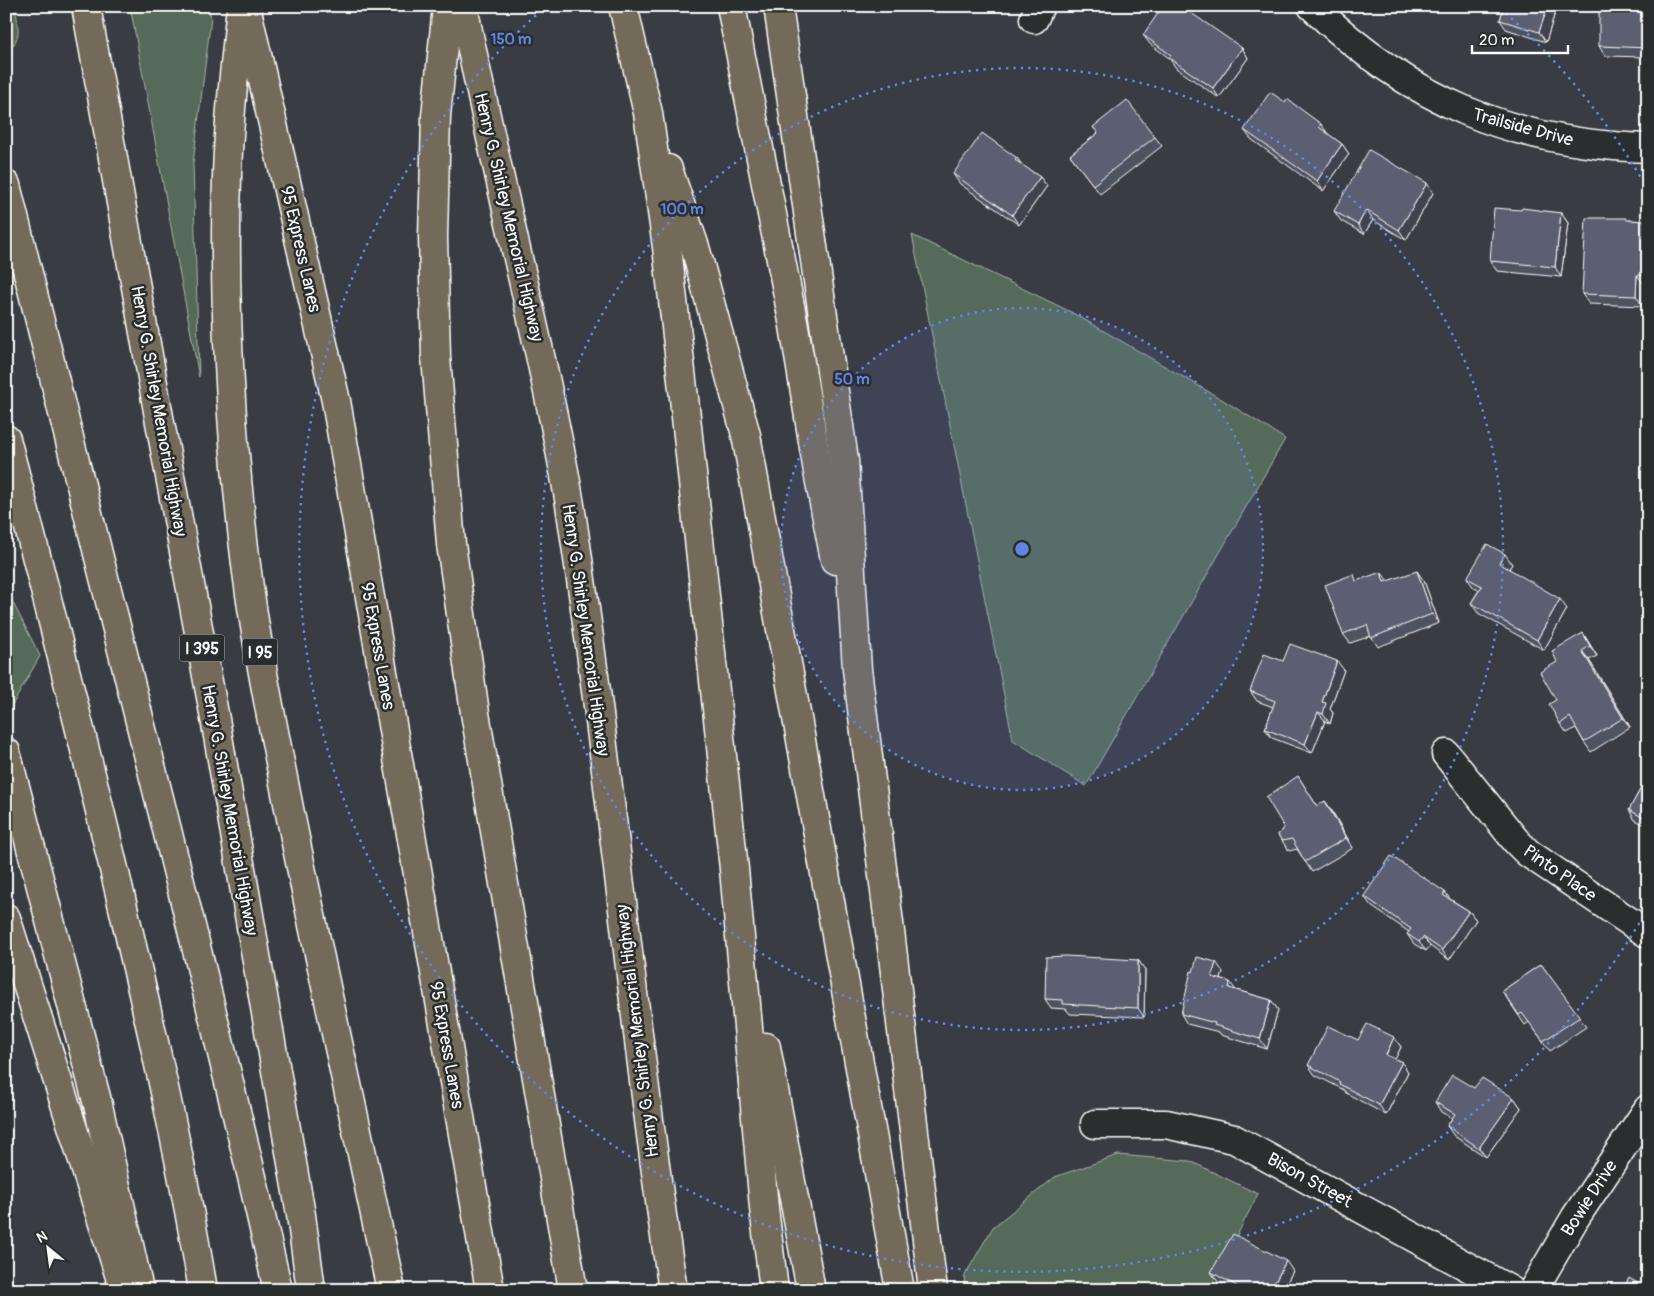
<svg xmlns="http://www.w3.org/2000/svg" width="1654" height="1296" font-family="Pangolin,sans-serif">
  <style>
    .green { fill: #546b58; stroke: #aab5ac }
    .lines { fill: none; stroke-linecap: round; stroke-linejoin: round }
    .minor-casing { stroke: #fff; stroke-width: 31 }
    .highway-casing { stroke: #fff; stroke-width: 31 }
    .minor { stroke: #2a2d2e; stroke-width: 28 }
    .highway { stroke: #736b5a; stroke-width: 28 }
    .wall { fill: #4e5261; stroke: #fff }
    .shaded-wall { fill: #40424f; stroke: #fff }
    .building { fill: #5b5f71; stroke: #fff }
    .ring { fill: none; stroke: #6183e4; stroke-width: 2.5; stroke-dasharray: 2.5 5 }
    .labels { text-anchor: middle; stroke-width: 5; stroke-linejoin: round; paint-order: stroke }
    .shield { fill: #2a2d2e; stroke: #bfc0c0; stroke-width: 1 }
    .shield-label { font-size: 16px; font-weight: bold; fill: #fff }
    .street-label { font-size: 18px; fill: #fff; stroke: #2a2d2e }
    .centre { fill: #6183e4; stroke: #2a2d2e; stroke-width: 2.5 }
    .ring-label { font-size: 15px; text-anchor: middle; font-weight: bold; fill: #6183e4; stroke: #2a2d2e; stroke-width: 5; stroke-linejoin: round; paint-order: stroke }
  </style>
  <rect width="100%" height="100%" fill="#393c42"/>
  <filter id="ink" filterUnits="userSpaceOnUse"><feTurbulence type="fractalNoise" baseFrequency=".02" numOctaves="2"/><feDisplacementMap in="SourceGraphic" scale="10" xChannelSelector="R" yChannelSelector="G"/><feConvolveMatrix kernelMatrix="1 2 1 2 8 2 1 2 1" color-interpolation-filters="sRGB"/></filter>
  <g filter="url(#ink)">
    <g class="green">
      <path d="M6,6H15C19,31 22,35 6,56Z"/>
      <path d="M130,6H209L211,18L193,163L199,377Z"/>
      <path d="M912,235L1071,312L1223,400L1285,439L1086,786L1013,740Z"/>
      <path d="M6,589L40,656L6,716Z"/>
      <path d="M1118,1155L1190,1161L1258,1194L1209,1290H963L965,1275L993,1227L1055,1177Z"/>
    </g>
    <g class="lines">
      <g class="minor-casing">
        <g id="minor">
          <path d="M1312,6C1409,100 1513,144 1648,148"/>
          <path d="M1034,19L1040,6"/>
          <path d="M1446,754L1516,841L1528,853L1648,934"/>
          <path d="M1095,1124H1166L1234,1139L1510,1290"/>
          <path d="M1533,1290L1575,1218L1648,1109"/>
        </g>
      </g>
      <g class="highway-casing">
        <g id="highway">
          <path d="M86,6L159,417L215,719L301,1215L311,1290"/>
          <path d="M246,6L336,401L490,1290"/>
          <path d="M447,6L436,116L433,237L436,357L451,544L475,713L573,1290"/>
          <path d="M463,6C483,107 506,206 529,306C544,372 559,438 570,505C610,766 633,1029 673,1290"/>
          <path d="M623,6L648,113L667,247L684,398L734,869L764,1208L774,1290"/>
          <path d="M731,6L794,326L818,472L835,560"/>
          <path d="M778,6L844,460L857,669L889,923L933,1290"/>
          <path d="M240,15C235,69 228,123 227,177C223,298 230,419 243,539C252,623 269,706 285,788C318,956 356,1123 391,1290"/>
          <path d="M668,169L695,247L746,435L900,1290"/>
          <path d="M6,185L193,934L252,1177L278,1290"/>
          <path d="M6,439C45,589 83,739 119,890C150,1023 181,1155 203,1290"/>
          <path d="M6,752L98,1105L139,1290"/>
          <path d="M6,918L120,1277"/>
          <path d="M766,1047L811,1290"/>
        </g>
      </g>
      <use href="#minor" class="minor"/>
      <use href="#highway" class="highway"/>
    </g>
    <g class="wall">
      <path d="M1504,6H1567V9L1557,6L1546,42L1506,29L1500,20Z"/>
      <path d="M1648,6V57L1605,56L1599,46Z"/>
      <path d="M1143,35L1242,48L1248,58L1219,98L1176,68L1169,58L1150,44Z"/>
      <path d="M1093,127L1155,137L1162,146L1100,194L1070,155L1098,133Z"/>
      <path d="M1244,130L1328,134L1342,144L1349,154L1323,191L1251,139Z"/>
      <path d="M1017,158L1022,165L1040,177L1047,186L1019,225L960,184L953,174Z"/>
      <path d="M1433,193L1406,240L1373,220L1364,234L1341,221L1334,211Z"/>
      <path d="M1521,210L1561,213L1568,223L1561,277L1497,271L1490,261Z"/>
      <path d="M1628,220L1648,221V285L1644,284L1643,306L1589,304L1582,294Z"/>
      <path d="M1512,564L1509,569L1567,609L1544,650L1478,613L1471,603L1479,590L1474,588L1467,578Z"/>
      <path d="M1358,580L1424,581L1439,623L1378,647L1371,636L1350,643L1343,634Z"/>
      <path d="M1583,633L1589,643L1597,656L1589,660L1630,727L1591,752L1584,742L1576,728L1567,733L1560,724L1556,700L1557,662Z"/>
      <path d="M1283,661L1344,670L1330,709L1333,713L1330,724L1325,721L1312,753L1272,738L1265,729L1273,707L1257,701L1250,691Z"/>
      <path d="M1648,775V826L1635,820L1629,810Z"/>
      <path d="M1298,776L1317,806L1325,801L1332,811L1353,848L1312,872L1297,849L1289,851L1278,835L1284,827Z"/>
      <path d="M1364,896L1450,899L1469,911L1476,920L1449,960L1430,946L1426,951L1414,944L1407,934L1409,932L1371,906Z"/>
      <path d="M1138,960L1145,970L1144,1017L1070,1014L1066,1009L1051,1008L1045,999Z"/>
      <path d="M1541,964L1586,1027L1550,1051L1529,1022L1525,1025L1502,991Z"/>
      <path d="M1193,972H1223L1221,979L1236,990L1271,1000L1278,1010L1267,1049L1221,1035L1219,1032L1187,1024L1181,1014Z"/>
      <path d="M1394,1037L1401,1047L1395,1059L1402,1062L1408,1072L1386,1115L1346,1093L1344,1090L1315,1075L1308,1065L1358,1040Z"/>
      <path d="M1474,1088L1514,1098L1521,1108L1486,1157L1454,1136L1447,1126L1452,1118L1441,1112L1435,1102Z"/>
      <path d="M1293,1271L1283,1290H1232L1218,1282L1211,1272Z"/>
    </g>
    <g class="shaded-wall">
      <path d="M1548,6H1557L1546,42L1539,32Z"/>
      <path d="M1242,48L1248,58L1219,98L1213,88Z"/>
      <path d="M1321,124L1328,134L1319,127Z"/>
      <path d="M1342,144L1349,154L1323,191L1317,181Z"/>
      <path d="M1017,158L1024,168L1015,160Z"/>
      <path d="M1040,177L1047,186L1019,225L1012,215Z"/>
      <path d="M1427,183L1433,193L1406,240L1399,230Z"/>
      <path d="M1366,210L1373,220L1364,234L1358,225Z"/>
      <path d="M1561,213L1568,223L1561,277L1555,267Z"/>
      <path d="M1637,275L1644,284L1643,306L1636,296Z"/>
      <path d="M1505,554L1512,564L1506,573L1499,563Z"/>
      <path d="M1417,571L1424,581L1439,623L1432,614Z"/>
      <path d="M1381,572L1388,581L1384,582Z"/>
      <path d="M1560,599L1567,609L1544,650L1537,640Z"/>
      <path d="M1583,633L1589,643L1597,656L1590,646Z"/>
      <path d="M1582,651L1589,660L1630,727L1623,718Z"/>
      <path d="M1337,661L1344,670L1330,709L1333,713L1330,724L1323,714L1322,702Z"/>
      <path d="M1318,712L1325,721L1312,753L1305,744Z"/>
      <path d="M1325,801L1332,811L1353,848L1346,838Z"/>
      <path d="M1445,892L1452,902L1443,895Z"/>
      <path d="M1469,911L1476,920L1449,960L1442,950Z"/>
      <path d="M1423,937L1430,946L1426,951L1419,942Z"/>
      <path d="M1138,960L1145,970L1144,1017L1138,1008Z"/>
      <path d="M1216,962L1223,972L1219,986L1212,977Z"/>
      <path d="M1230,982L1237,992L1229,988Z"/>
      <path d="M1271,1000L1278,1010L1267,1049L1260,1039Z"/>
      <path d="M1394,1037L1401,1047L1393,1064L1386,1055Z"/>
      <path d="M1402,1062L1408,1072L1386,1115L1379,1105Z"/>
      <path d="M1514,1098L1521,1108L1486,1157L1479,1148Z"/>
      <path d="M1286,1261L1293,1271L1283,1290H1271Z"/>
    </g>
    <g class="building">
      <path d="M1163,6H1181L1242,48L1213,88L1169,58L1171,55L1143,35Z"/>
      <path d="M1504,6H1548L1539,32L1500,20Z"/>
      <path d="M1599,6H1648V48L1599,46Z"/>
      <path d="M1270,92L1285,102L1287,99L1321,124L1319,127L1342,144L1317,181L1244,130Z"/>
      <path d="M1127,100L1155,137L1093,185L1070,155L1098,133L1093,127Z"/>
      <path d="M982,133L1017,158L1015,160L1040,177L1012,215L953,174Z"/>
      <path d="M1369,150L1427,183L1399,230L1366,210L1358,225L1334,211Z"/>
      <path d="M1494,208L1521,210L1522,208L1561,213L1555,267L1490,261Z"/>
      <path d="M1586,218H1626L1627,220L1648,221V276L1637,275L1636,296L1582,294Z"/>
      <path d="M1487,544L1505,554L1499,563L1560,599L1537,640L1471,603L1482,586L1467,578Z"/>
      <path d="M1417,571L1432,614L1371,638L1367,625L1343,634L1325,585L1354,574L1356,581L1381,572L1384,582Z"/>
      <path d="M1583,633L1590,646L1582,651L1623,718L1584,742L1570,717L1560,724L1549,704L1556,700L1540,672L1557,662L1552,651Z"/>
      <path d="M1290,644L1337,661L1322,702L1326,703L1323,714L1318,712L1305,744L1265,729L1275,701L1250,691L1264,654L1283,661Z"/>
      <path d="M1648,775V820L1629,810Z"/>
      <path d="M1298,776L1317,806L1325,801L1346,838L1305,862L1292,839L1282,841L1278,835L1284,827L1266,797Z"/>
      <path d="M1391,856L1445,892L1443,895L1469,911L1442,950L1423,937L1419,942L1407,934L1411,929L1364,896Z"/>
      <path d="M1066,956L1138,960V1008L1063,1004V1000L1045,999L1046,957Z"/>
      <path d="M1197,957L1216,962L1212,977L1230,982L1229,988L1271,1000L1260,1039L1214,1025L1215,1023L1181,1014L1191,971L1193,972Z"/>
      <path d="M1541,964L1580,1017L1543,1041L1522,1013L1519,1015L1502,991Z"/>
      <path d="M1367,1024L1394,1037L1386,1055L1402,1062L1379,1105L1339,1084L1340,1082L1308,1065L1328,1026L1358,1040Z"/>
      <path d="M1452,1075L1474,1088L1482,1078L1514,1098L1479,1148L1447,1126L1455,1114L1435,1102Z"/>
      <path d="M1233,1234L1286,1261L1271,1290H1244L1211,1272Z"/>
      <path d="M1648,1246V1252L1644,1250Z"/>
      <path d="M1629,1278L1648,1289V1290H1622Z"/>
    </g>
  </g>
  <circle cx="1022" cy="549" r="241" fill="#6183e4" fill-opacity=".12"/>
  <g class="ring">
    <circle cx="1022" cy="549" r="241"/>
    <circle cx="1022" cy="549" r="481"/>
    <path d="M1647 910A722 722 0 1 1 544 8M1500 8A722 722 0 0 1 1647 188"/>
  </g>
  <g class="labels">
    <g class="shield">
      <rect x="179.5" y="634.5" width="45" height="27" rx="4"/>
      <rect x="242.5" y="638.5" width="35" height="27" rx="4"/>
    </g>
    <g class="shield-label">
      <text x="202" y="654">I 395</text>
      <text x="260" y="658">I 95</text>
    </g>
    <g class="street-label">
      <text transform="translate(1523 127) rotate(15)" y="6">Trailside Drive</text>
      <text transform="translate(509 217) rotate(77)" y="6">Henry G. Shirley Memorial Highway</text>
      <text transform="translate(301 249) rotate(77)" y="6">95 Express Lanes</text>
      <text transform="translate(159 411) rotate(80)" y="6">Henry G. Shirley Memorial Highway</text>
      <text transform="translate(586 630) rotate(82)" y="6">Henry G. Shirley Memorial Highway</text>
      <text transform="translate(378 646) rotate(80)" y="6">95 Express Lanes</text>
      <text transform="translate(230 810) rotate(80)" y="6">Henry G. Shirley Memorial Highway</text>
      <text transform="translate(1560 873) rotate(35)" y="6">Pinto Place</text>
      <text transform="translate(637 1031) rotate(-97)" y="6">Henry G. Shirley Memorial Highway</text>
      <text transform="translate(447 1045) rotate(80)" y="6">95 Express Lanes</text>
      <text transform="translate(1310 1180) rotate(29)" y="6">Bison Street</text>
      <text transform="translate(1589 1198) rotate(-57)" y="6">Bowie Drive</text>
    </g>
  </g>
  <circle cx="1022" cy="549" r="8" class="centre"/>
  <g class="ring-label">
    <text x="511" y="44">150 m</text>
    <text x="682" y="214">100 m</text>
    <text x="852" y="384">50 m</text>
  </g>
  <rect width="1654" height="1296" fill="none" stroke="#2a2d2e" stroke-width="25"/>
  <rect x="12" y="12" width="1629" height="1271" fill="none" stroke="#fff" stroke-width="2" filter="url(#ink)"/>
  <g transform="translate(48 1248) rotate(331)" stroke="#2a2d2e" stroke-width="4" paint-order="stroke">
  <path d="M0-4L9 19L0 12L-9 19Z" fill="#ffffff"/>
  <text y="-8" font-size="14" font-weight="bold" text-anchor="middle" fill="#ffffff">N</text>
  </g>
  <path d="M1472 45v8h96v-8" fill="none" stroke="#ffffff" stroke-width="2.5"/>
  <text x="1479" y="45" font-size="15" fill="#ffffff" stroke="#2a2d2e" stroke-width="4" paint-order="stroke">20 m</text>
</svg>
